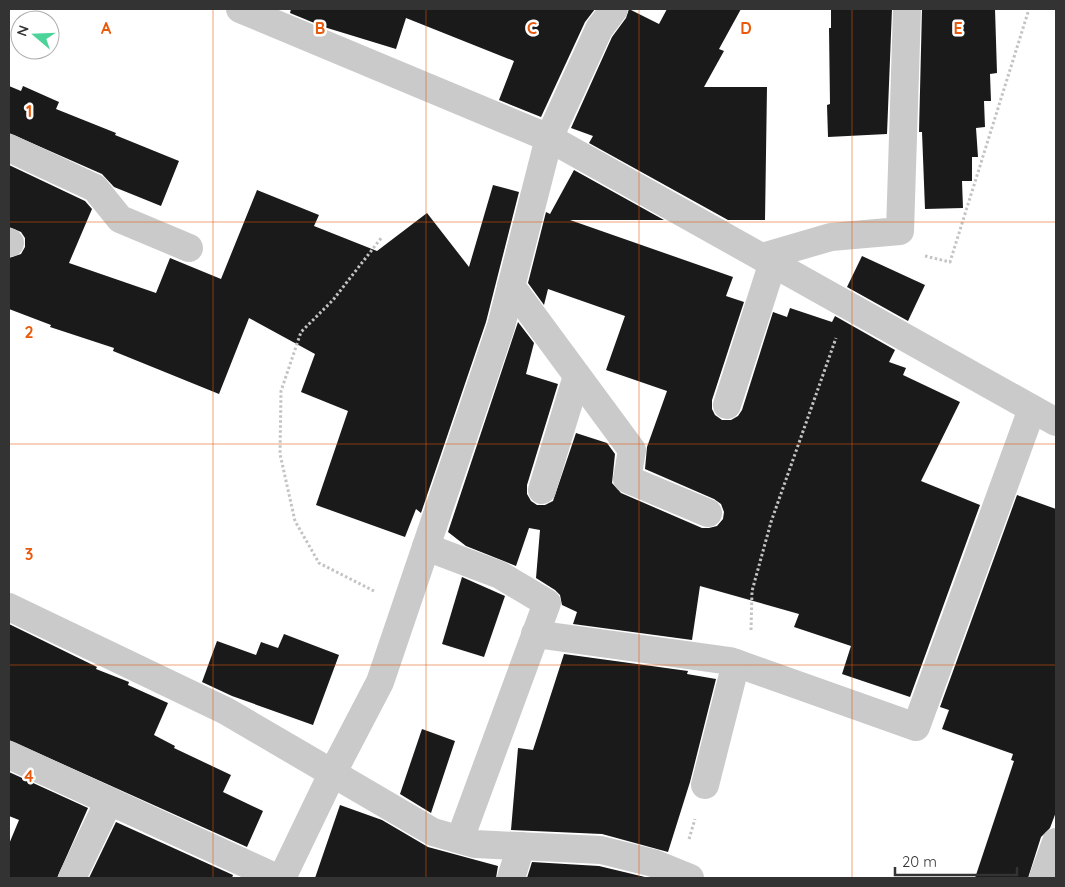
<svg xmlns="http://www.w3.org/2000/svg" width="1065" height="887" font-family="Quicksand,sans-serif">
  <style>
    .building { fill: #1a1a1a }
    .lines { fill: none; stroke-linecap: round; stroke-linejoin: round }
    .path { stroke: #c3c3c3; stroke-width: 3; stroke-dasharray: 2.5 2.5; stroke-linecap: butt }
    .minor { stroke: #cacaca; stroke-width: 28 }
    .grid { fill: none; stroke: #e8590c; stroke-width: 1; stroke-opacity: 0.55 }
    .grid-label { font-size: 16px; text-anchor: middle; font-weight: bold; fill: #e8590c; stroke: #fff; stroke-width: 5; stroke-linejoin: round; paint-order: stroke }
  </style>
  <rect width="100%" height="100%" fill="#fff"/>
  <g class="building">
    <path d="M291,9H595L585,22L541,117L499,100L514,61L406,18L396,49L324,27L290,13Z"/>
    <path d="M629,9L659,24L667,9H741L719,49L724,51L704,87H767L765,220H728L589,143L593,136L571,128L612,37L626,18Z"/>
    <path d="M831,9H892L887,134L828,137L827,105L830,104L829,28H831Z"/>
    <path d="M922,9H995L997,73L990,74L991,101H984L985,127L976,128L978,157H972V181H962L963,208L925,209L922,132H919Z"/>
    <path d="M9,86L21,91L23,86L59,102L56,109L116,133L115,135L179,161L161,206L114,187L102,174L9,133Z"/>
    <path d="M9,165L85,201L92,209L69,263L156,293L170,258L221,279L257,190L319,215L314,226L377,251L427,213L469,267L493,185L519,192L486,322L421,513L416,509L405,537L316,505L348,411L301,392L315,354L249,318L219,394L113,351L114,348L50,327L51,325L9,309V258L21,254L25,247V238L21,232L9,227Z"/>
    <path d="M574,170L664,220H570L733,277L726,296L744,302L712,400V409L715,415L722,420H731L738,416L742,410L773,312L787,317L790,308L832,322L835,316L895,350L889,362L906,368L903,375L960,402L921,481L980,505L910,697L842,674L851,646L794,627L799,614L700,586L692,640L573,624L577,612L562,605L560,595L555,590L536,578L540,530L529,528L516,566L466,546L448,532L518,322L534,343L526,374L558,384L527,485V494L531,501L537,505H545L553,501L576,433L607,443L615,454L612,483L621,493L702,528H709L717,526L723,519L724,512L721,504L714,499L645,469L647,447L667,391L606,370L625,316L548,289L544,305L528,283L546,212L550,214Z"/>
    <path d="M862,256L925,285L908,321L847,287Z"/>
    <path d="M1017,495L1056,509V812L1050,828L1041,837L1028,878H975L1014,761L1011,760L1013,754L942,729L949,710L940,707Z"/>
    <path d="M462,577L505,596L484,657L442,644Z"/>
    <path d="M9,624L97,667L96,669L129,682L128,685L168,703L154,735L175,746L174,748L231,775L223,792L263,811L247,847L9,740Z"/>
    <path d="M284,634L339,655L313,725L232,696L202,682L217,641L256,655L261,642L278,648Z"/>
    <path d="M564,654L688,671L687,674L716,679L690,782L668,852L602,834L511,830L518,748L533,750Z"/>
    <path d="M422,729L455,741L431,813L400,794Z"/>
    <path d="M9,772L88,808L57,878H9V844L19,820L9,816Z"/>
    <path d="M340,805L382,820L428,847L498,866L496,878H315Z"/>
    <path d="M116,822L233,875L232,878H89Z"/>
    <path d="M532,862L599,866L649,878H527Z"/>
  </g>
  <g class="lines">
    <g class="path">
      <path d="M925,256L950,262L1029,9"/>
      <path d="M374,591L319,563L295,521L280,454L281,391L301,332L333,300L382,237"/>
      <path d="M751,630L752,591L771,522L836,338"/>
      <path d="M689,839L695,819"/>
    </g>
    <g class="minor">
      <path d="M240,9L549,138L1056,422"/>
      <path d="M9,148L95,188L120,219L189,248"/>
      <path d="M9,242L10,243"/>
      <path d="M762,257L831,237L900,231L907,10"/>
      <path d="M511,286L632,450L627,479L708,513"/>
      <path d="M727,405L773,262"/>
      <path d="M542,490L577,376"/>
      <path d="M426,547L500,575L547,603L460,839"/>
      <path d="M9,607L226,711L433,832L475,844L601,850L653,863L690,878"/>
      <path d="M535,634L730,661L916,727L1032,409"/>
      <path d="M9,755L277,878"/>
      <path d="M705,785L736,663"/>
      <path d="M72,878L109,801"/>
      <path d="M282,878L332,774L380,682L501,326L549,138L599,29L614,9"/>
      <path d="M511,878L521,846"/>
      <path d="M1043,878L1056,842"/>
    </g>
  </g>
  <path class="grid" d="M213,9V878M426,9V878M639,9V878M852,9V878M9,222H1056M9,444H1056M9,665H1056"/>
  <g class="grid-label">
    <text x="106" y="34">A</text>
    <text x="320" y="34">B</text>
    <text x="532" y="34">C</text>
    <text x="746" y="34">D</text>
    <text x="958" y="34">E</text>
    <text x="29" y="117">1</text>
    <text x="29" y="338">2</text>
    <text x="29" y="560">3</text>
    <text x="29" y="782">4</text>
  </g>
  <rect width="1065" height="887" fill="none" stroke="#333333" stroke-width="20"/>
  <g transform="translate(35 35) rotate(289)"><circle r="24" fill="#ffffff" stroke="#adadad"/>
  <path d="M0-4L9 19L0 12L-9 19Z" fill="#4cd399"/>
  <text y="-8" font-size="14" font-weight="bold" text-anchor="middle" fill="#333333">N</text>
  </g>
  <path d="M895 867v8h122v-8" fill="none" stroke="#333333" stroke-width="2.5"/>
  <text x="902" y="867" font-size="15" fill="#333333" stroke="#ffffff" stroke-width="4" paint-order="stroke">20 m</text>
</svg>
